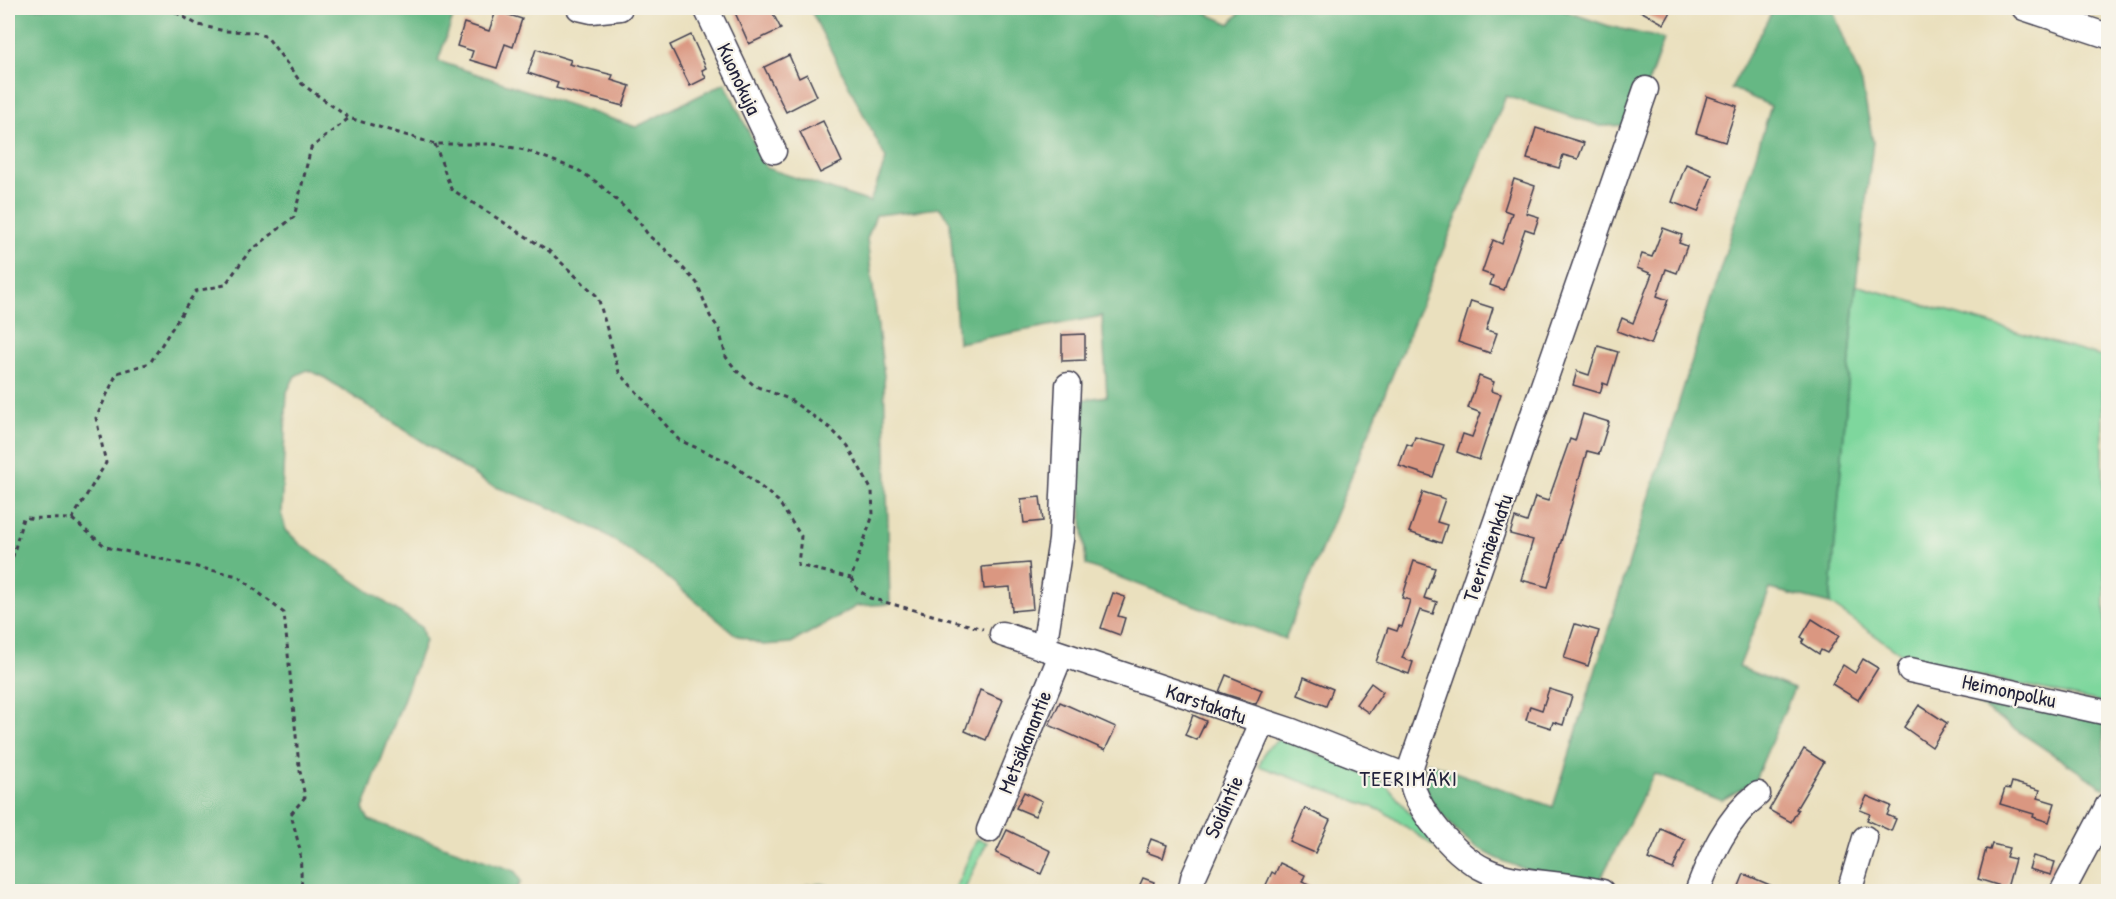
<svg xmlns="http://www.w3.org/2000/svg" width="2116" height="899" font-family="'Patrick Hand',sans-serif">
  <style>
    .green { fill: #7ed79d; stroke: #507c6c; stroke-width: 1.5 }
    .forest { fill: #66b884; stroke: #446d60; stroke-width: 1.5 }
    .building { fill: #da9781 }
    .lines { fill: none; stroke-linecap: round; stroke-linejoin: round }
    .minor-casing { stroke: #403e4f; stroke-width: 27 }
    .path { stroke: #403e4f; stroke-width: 3; stroke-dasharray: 4.5 4.5; stroke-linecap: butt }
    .minor { stroke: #fff; stroke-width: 24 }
    .labels { text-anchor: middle; stroke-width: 4.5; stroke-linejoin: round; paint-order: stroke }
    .street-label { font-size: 21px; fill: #22223b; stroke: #f7f3e8 }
    .neighbourhood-label { font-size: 22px; letter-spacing: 1.5px; fill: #22223b; stroke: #f7f3e8 }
  </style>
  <rect width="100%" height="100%" fill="#f7f3e8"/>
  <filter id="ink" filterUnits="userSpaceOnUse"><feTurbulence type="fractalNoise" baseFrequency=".0167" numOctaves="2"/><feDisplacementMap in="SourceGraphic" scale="12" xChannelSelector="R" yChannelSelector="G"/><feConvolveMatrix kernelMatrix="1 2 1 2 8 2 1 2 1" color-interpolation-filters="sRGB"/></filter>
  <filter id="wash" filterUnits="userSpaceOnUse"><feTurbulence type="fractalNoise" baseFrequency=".008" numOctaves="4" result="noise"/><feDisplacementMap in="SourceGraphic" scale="24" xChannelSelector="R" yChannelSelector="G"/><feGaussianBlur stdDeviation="1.35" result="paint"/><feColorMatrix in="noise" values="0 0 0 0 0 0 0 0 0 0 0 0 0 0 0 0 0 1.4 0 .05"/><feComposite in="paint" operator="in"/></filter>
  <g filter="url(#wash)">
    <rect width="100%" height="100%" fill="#eae0be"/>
    <g class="green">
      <path d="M1856,285L2102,357L2106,703L1912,661L1830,604Z"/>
      <path d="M1281,738L1384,782L1441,851L1383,811L1259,766L1266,749Z"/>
      <path d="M977,839L987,842L964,891H954Z"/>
      <path d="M821,884L854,891H797L807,885Z"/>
    </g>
    <g class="forest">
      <path d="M8,8H456L438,61L636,127L725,83L766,168L870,202L886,159L812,13L818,8H1146L1154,14L1201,11L1230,24L1243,8H1556L1609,26L1664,39L1633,125L1601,126L1506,96L1285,639L1086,565L1072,401L1107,396L1102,316L958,343L950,222L940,208L876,215L867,239L884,376L890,604L857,606L791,643L763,645L736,635L662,573L600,531L549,507L488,484L322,376L307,370L295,376L287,392L281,513L286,530L300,544L421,627L425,641L363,809L369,820L515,871L521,882L514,892H8Z"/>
      <path d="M1774,8H1832L1862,84L1873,142L1856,285L1830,604L1770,589L1739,667L1794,689L1754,782L1722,800L1654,774L1597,886C1536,872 1485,867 1443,816C1426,796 1422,788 1427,762L1553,807L1771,106L1731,88Z"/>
      <path d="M1955,689L2103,718L2105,789Z"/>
    </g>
    <g id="blocks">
      <g class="building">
        <path d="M733,8H770L781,29L749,44Z"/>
        <path d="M1635,8H1673L1664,24Z"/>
        <path d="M496,11L522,19L513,47L505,44L497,68L470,60L473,51L457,46L464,23L489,31Z"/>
        <path d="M691,35L706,68L702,70L706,78L690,86L670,45Z"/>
        <path d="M536,49L571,60L569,64L613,75L611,80L630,86L623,106L556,88L558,83L528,73Z"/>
        <path d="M789,55L799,78L807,74L817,96L786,112L764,67Z"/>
        <path d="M1707,96L1737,106L1725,142L1696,133Z"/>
        <path d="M823,121L842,162L820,173L800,132Z"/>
        <path d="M1536,128L1584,143L1578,159L1563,155L1559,168L1527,159Z"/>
        <path d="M1686,164L1712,175L1698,212L1672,202Z"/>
        <path d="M1514,179L1535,186L1526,213L1539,217L1534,232L1525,229L1504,290L1490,285L1493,276L1482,272L1493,240L1502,244L1512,213L1504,210Z"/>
        <path d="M1663,228L1682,235L1679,243L1687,246L1677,273L1666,269L1657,296L1668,300L1651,344L1617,331L1622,318L1633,323L1652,274L1637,268L1642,254L1652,257Z"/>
        <path d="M1471,301L1493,308L1486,330L1497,333L1490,353L1458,342Z"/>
        <path d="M1085,334V360L1062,361V335Z"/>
        <path d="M1598,346L1618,352L1608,385L1603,383L1600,393L1573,385L1577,371L1589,375Z"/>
        <path d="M1479,376L1494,382L1491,391L1501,394L1479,460L1457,452L1463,434L1472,437L1481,413L1468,408Z"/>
        <path d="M1583,414L1609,422L1599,454L1587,451L1548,587L1521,580L1533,540L1510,534L1515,518L1527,522L1535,497L1548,501L1570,439L1575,441Z"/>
        <path d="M1415,437L1444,445L1433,477L1399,466L1407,444L1412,446Z"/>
        <path d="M1423,492L1445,499L1437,522L1447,525L1441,543L1409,532Z"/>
        <path d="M1040,497L1043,521L1024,523L1021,499Z"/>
        <path d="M1414,561L1435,568L1424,598L1437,602L1433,614L1420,610L1402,658L1413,662L1409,674L1376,662L1388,628L1397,631L1399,626L1402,627L1410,600L1402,598Z"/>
        <path d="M1029,563L1033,609L1012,611L1010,587L984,589L982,567Z"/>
        <path d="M1113,593L1125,597L1118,616L1125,618L1120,635L1101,628Z"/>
        <path d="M1812,619L1839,636L1827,653L1821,650L1819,654L1802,643L1804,639L1801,637Z"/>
        <path d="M1575,624L1599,631L1588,666L1564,658Z"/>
        <path d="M1863,659L1878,668L1858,700L1832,684L1843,665L1855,673Z"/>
        <path d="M1226,675L1262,690L1256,704L1219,692Z"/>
        <path d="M1304,677L1333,689L1326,706L1298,695Z"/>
        <path d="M1371,683L1383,692L1369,713L1356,704Z"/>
        <path d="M1549,689L1572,696L1563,725L1553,722L1551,728L1526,720L1530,706L1542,710Z"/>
        <path d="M980,690L1003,700L986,740L965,731Z"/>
        <path d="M1060,702L1116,727L1105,750L1049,725Z"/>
        <path d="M1919,705L1947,723L1932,747L1904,727Z"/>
        <path d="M1193,715L1206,721L1197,740L1185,735Z"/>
        <path d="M1804,749L1824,762L1796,809L1798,810L1791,822L1769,810Z"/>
        <path d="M2012,782L2040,790L2038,798L2055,803L2049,822L2033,817L2034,814L2000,804L2005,788L2010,789Z"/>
        <path d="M1024,792L1042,801L1035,816L1016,808Z"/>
        <path d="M1867,796L1891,806L1887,815L1896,819L1891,831L1867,820L1870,814L1860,810Z"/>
        <path d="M1305,808L1330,820L1315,853L1290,842Z"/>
        <path d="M1661,829L1685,840L1673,869L1648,859Z"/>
        <path d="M1007,830L1051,851L1041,874L996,853Z"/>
        <path d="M1151,839L1167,845L1163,858L1146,852Z"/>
        <path d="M1992,844L2009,848L2006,857L2015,859L2007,888L1978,879L1986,849L1990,850Z"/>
        <path d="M2033,856L2055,862L2051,875L2029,869Z"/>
        <path d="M1280,863L1305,875L1302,882L1321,891H1266L1268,888L1265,887L1272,872L1275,874Z"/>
        <path d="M1744,874L1784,891H1737Z"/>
        <path d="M1143,878L1154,882L1151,891H1137Z"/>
      </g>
    </g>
  </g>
  <g filter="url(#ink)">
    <use href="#blocks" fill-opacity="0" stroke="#403e4f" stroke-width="1.5"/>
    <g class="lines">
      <g class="minor-casing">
        <g id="minor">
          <path d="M579,8L592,11L620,8"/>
          <path d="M706,8L774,151"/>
          <path d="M2024,8L2108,36"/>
          <path d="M1002,634L1292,731L1409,777"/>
          <path d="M1044,648L1061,540L1068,385"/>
          <path d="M1910,670L2108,713"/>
          <path d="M989,830L1061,655"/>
          <path d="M1190,892L1193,878L1262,723"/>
          <path d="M1602,892C1523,873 1487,896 1431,821C1418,803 1408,785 1412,763L1646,89"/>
          <path d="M1697,892C1711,855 1726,819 1758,794"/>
          <path d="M1849,892L1865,838"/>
          <path d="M2062,892L2108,805"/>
        </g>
      </g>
      <g class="path">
        <path d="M168,8L198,25L225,31L254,32L267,37L302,84L349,118L435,144H493L525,150L578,170L598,183L637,219L649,236L664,248L697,283L710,316L719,329L726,357L737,371L755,386L789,399L830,428L848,446L872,491L873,515L851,578L857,589L870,598L983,629"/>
        <path d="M435,144L451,189L549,251L598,297L619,372L679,440L733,464L778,501L801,536L798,565L851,578"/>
        <path d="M72,519L106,463L96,418L117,373L150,363L196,291L225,285L248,253L294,217L311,148L349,118"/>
        <path d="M8,575L23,518L72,519L106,547L238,576L284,613L299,766L305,797L291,814L300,850L302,892"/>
      </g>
      <use href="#minor" class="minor"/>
    </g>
  </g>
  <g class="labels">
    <g class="street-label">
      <text transform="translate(739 79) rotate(65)" y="7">Kuonokuja</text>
      <text transform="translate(1488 548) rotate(-71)" y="7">Teerimäenkatu</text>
      <text transform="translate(2009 691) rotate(12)" y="7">Heimonpolku</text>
      <text transform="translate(1206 704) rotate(19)" y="7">Karstakatu</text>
      <text transform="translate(1025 742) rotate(-68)" y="7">Metsäkanantie</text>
      <text transform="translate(1224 807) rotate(-66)" y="7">Soidintie</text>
    </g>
    <g class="neighbourhood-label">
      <text x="1409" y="786">TEERIMÄKI</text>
    </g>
  </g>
  <rect width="2116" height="899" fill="none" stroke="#f7f3e8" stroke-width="30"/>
</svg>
